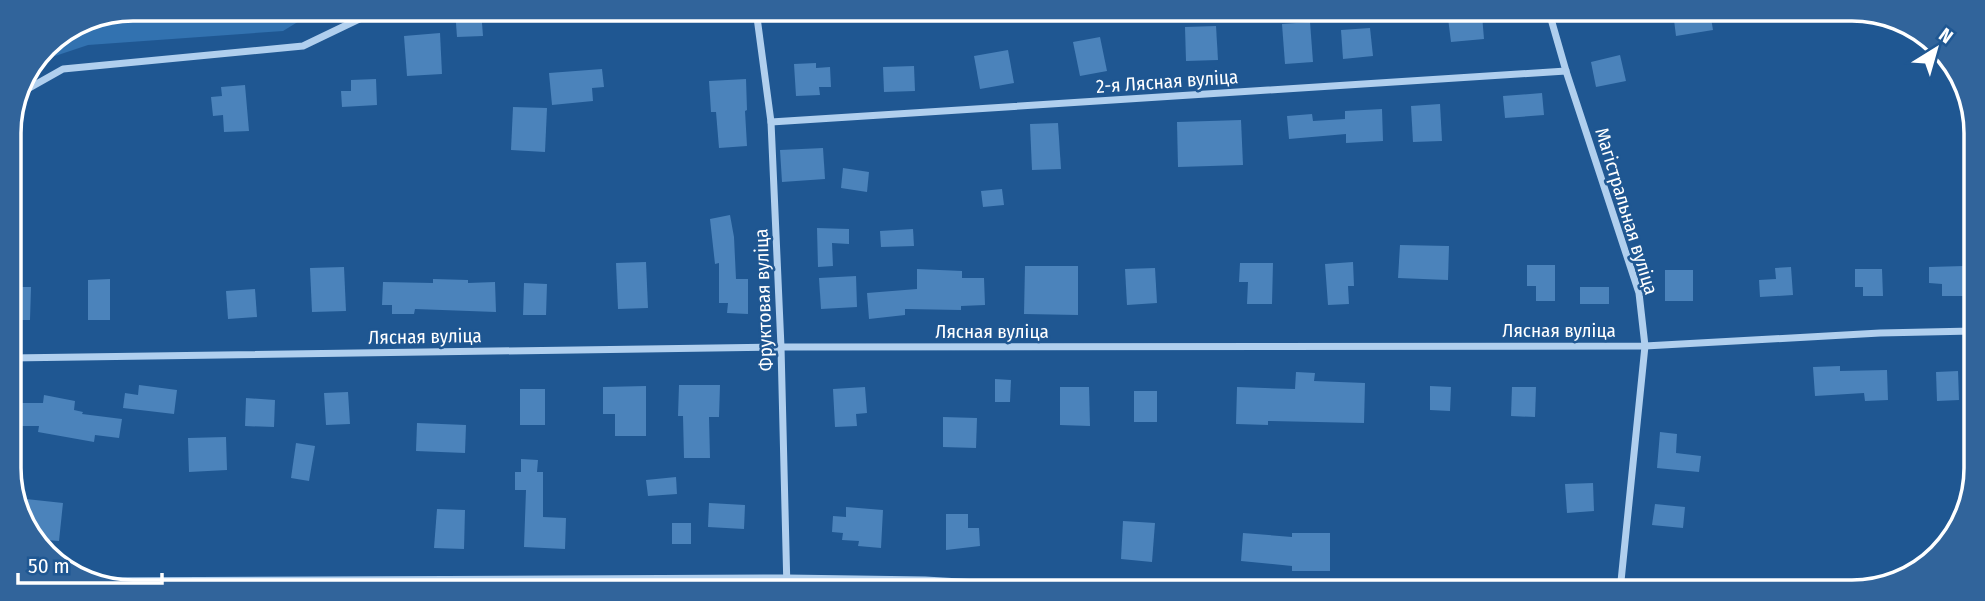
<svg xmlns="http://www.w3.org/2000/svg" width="1985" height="601" font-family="'Fira Sans Condensed',sans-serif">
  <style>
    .green { fill: #3272b0 }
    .building { fill: #4b83bb }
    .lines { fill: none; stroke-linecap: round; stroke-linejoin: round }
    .street { stroke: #b0cfee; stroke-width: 7 }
    .labels { text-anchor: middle; stroke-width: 5; stroke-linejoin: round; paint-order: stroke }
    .street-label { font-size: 19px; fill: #fff; stroke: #1f5792 }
    .rim { fill: none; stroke: #fff; stroke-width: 3.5 }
  </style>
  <rect width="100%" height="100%" fill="#1f5792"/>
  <path class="green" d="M133,9H319L283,31L88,45L37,62C55,23 94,16 133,9Z"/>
  <g class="building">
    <path d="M455,10H481L483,36L457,37Z"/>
    <path d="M1673,12H1710L1713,30L1676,36Z"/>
    <path d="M1482,15L1484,39L1451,42L1448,18Z"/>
    <path d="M1310,22L1313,62L1285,64L1282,24Z"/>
    <path d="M1216,26L1218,60L1186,61L1185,27Z"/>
    <path d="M1370,28L1373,56L1343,59L1341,30Z"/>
    <path d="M440,33L442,74L407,76L404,36Z"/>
    <path d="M1100,37L1107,71L1080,76L1073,42Z"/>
    <path d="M1008,50L1014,83L980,89L974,56Z"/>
    <path d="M1620,55L1626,81L1596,87L1591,62Z"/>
    <path d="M816,63V68L830,67L831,87H819L820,95L796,96L794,64Z"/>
    <path d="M914,66L915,91L884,92L883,67Z"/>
    <path d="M602,69L604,87L592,88L593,101L552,105L549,73Z"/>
    <path d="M376,79L377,105L342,107L341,91H351V80Z"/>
    <path d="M746,79L747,110L745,111L747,146L719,148L716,112H711L709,81Z"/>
    <path d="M245,85L249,131L224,132L223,115L213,116L211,97L222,96L221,87Z"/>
    <path d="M1542,93L1544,115L1505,118L1503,96Z"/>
    <path d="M1440,104L1442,141L1413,142L1411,106Z"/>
    <path d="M513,107L547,108L545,152L511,150Z"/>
    <path d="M1382,109L1383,141L1346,143V134L1289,139L1287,116L1312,114L1313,121L1345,119V111Z"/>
    <path d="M1241,120L1243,165L1178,167L1177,122Z"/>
    <path d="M1058,123L1061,169L1032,170L1030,124Z"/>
    <path d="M823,148L825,179L782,182L780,150Z"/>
    <path d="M843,168L869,172L867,192L841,188Z"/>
    <path d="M1002,189L1004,205L983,207L981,191Z"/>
    <path d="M730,215L734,237L736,279H748V314L727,313L728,303H719V263L715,264L710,219Z"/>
    <path d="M817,228L849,229V244L832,243L833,266L818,267Z"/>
    <path d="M913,229L914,246L881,247L880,231Z"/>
    <path d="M1400,245L1449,246L1448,280L1398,278Z"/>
    <path d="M646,262L648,308L618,309L616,263Z"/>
    <path d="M1353,262L1354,286H1348L1349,304L1328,305L1325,264Z"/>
    <path d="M1240,263H1273L1272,304H1247L1248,282H1239Z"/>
    <path d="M1527,265H1555V301H1536V286H1527Z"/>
    <path d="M1025,266H1078V315L1024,314Z"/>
    <path d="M1964,266L1965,296H1942V284L1929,283V267Z"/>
    <path d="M344,267L346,311L312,312L310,268Z"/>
    <path d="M1791,267L1793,295L1760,297L1759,280L1776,279L1775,268Z"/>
    <path d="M1155,268L1157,303L1127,305L1125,269Z"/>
    <path d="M917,269L962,271V278H984L985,305L961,306V310L905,309V315L869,319L867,293L917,289Z"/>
    <path d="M1855,269H1882L1883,296H1863V287H1855Z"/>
    <rect x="1665" y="270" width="28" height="31"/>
    <path d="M856,276L857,307L821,309L819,278Z"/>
    <path d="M110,279V320H88V280Z"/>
    <path d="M433,279L468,280V283L495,282L496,312L415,309L414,314H392V305H382L383,282L433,283Z"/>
    <path d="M524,283L547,284L546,315H523Z"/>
    <path d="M10,287H31L30,320H10Z"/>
    <rect x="1580" y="287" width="29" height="17"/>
    <path d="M255,289L257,317L228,319L226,291Z"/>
    <path d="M1840,366V371L1887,370L1888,400L1865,401L1864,393L1815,396L1813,367Z"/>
    <path d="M1958,371L1959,400L1937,401L1936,372Z"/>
    <path d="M1296,372L1315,373L1314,381L1365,383L1364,423L1268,421V425L1236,424L1237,387L1295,389Z"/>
    <path d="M995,379L1011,380L1010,402H995Z"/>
    <path d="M139,385L177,390L174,414L123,408L125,393L138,395Z"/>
    <path d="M679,385H720L719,417H709L710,458H684L683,416H678Z"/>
    <path d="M646,386V436H615V414H603V387Z"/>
    <path d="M1430,386L1451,387L1450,411L1430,410Z"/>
    <path d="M865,387L867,413L856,414L857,426L835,427L833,389Z"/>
    <path d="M1060,387H1089L1090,426L1060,425Z"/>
    <path d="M1512,387H1536L1535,417L1511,416Z"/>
    <rect x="520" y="389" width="25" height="36"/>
    <rect x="1134" y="391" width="23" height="31"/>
    <path d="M348,392L350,424L326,425L324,393Z"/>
    <path d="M44,395L75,401L74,410L83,412L82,414L122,419L119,438L95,435L94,442L38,432L39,426H11V403H43Z"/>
    <path d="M246,398L275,400L274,427L245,426Z"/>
    <path d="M943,417L977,418L976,448L943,447Z"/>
    <path d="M417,423L466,425L465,453L416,451Z"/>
    <path d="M1660,432L1677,434L1676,453L1701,456L1699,472L1657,468Z"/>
    <path d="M226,437L227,470L189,472L188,438Z"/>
    <path d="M296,443L315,446L309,481L291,478Z"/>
    <path d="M521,459L538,460L537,472H543V517L566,518L565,549L524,547L526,490H515V472H521Z"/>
    <path d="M676,477L677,494L648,496L646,480Z"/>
    <path d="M1593,483L1594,511L1567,513L1565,484Z"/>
    <path d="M26,499L63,503L59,541L34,539L24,519Z"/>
    <path d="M709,503L745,505L744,529L708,527Z"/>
    <path d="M1655,504L1685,507L1683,528L1652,525Z"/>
    <path d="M846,507L883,510L881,548L858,546L859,541L842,540L843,533L832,532L833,516L846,517Z"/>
    <path d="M437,509L465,510L464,549L434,548Z"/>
    <path d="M946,514H968V528H979L980,546L946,550Z"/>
    <path d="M1123,521L1155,523L1152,562L1121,559Z"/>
    <rect x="672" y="523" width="19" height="21"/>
    <path d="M1243,533L1292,537V533H1330V571H1292V566L1241,561Z"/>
  </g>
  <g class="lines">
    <g class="street">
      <path d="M756,10L771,122L781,347L787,590"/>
      <path d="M1549,12L1566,71L1639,293L1645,346L1620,591"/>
      <path d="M24,91L63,69L303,46L380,9"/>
      <path d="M771,122L1566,71"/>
      <path d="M10,358L781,347L1645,346L1880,333L1973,331"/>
      <path d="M89,581L787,578L925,580L1102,590"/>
    </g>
  </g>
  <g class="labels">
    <g class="street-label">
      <text transform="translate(1167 81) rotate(-4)" y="7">2-я Лясная вуліца</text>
      <text transform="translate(1627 211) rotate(73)" y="7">Магістральная вуліца</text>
      <text transform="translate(763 300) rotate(-92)" y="7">Фруктовая вуліца</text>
      <text x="1559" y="337">Лясная вуліца</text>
      <text x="992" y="338">Лясная вуліца</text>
      <text transform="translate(425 336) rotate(-1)" y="7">Лясная вуліца</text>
    </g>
  </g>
  <path d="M0 0H1985V601H0ZM133 21H1852A112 112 0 0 1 1964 133V468A112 112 0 0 1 1852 580H133A112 112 0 0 1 21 468V133A112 112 0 0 1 133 21Z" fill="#31649b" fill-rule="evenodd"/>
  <path class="rim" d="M133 21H1852A112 112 0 0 1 1964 133V468A112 112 0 0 1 1852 580H133A112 112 0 0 1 21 468V133A112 112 0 0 1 133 21Z"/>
  <g transform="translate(1936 49) rotate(37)" stroke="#1f5792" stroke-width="5" paint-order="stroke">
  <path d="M0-5L12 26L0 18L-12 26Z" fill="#ffffff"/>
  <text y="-10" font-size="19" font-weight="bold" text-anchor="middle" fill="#ffffff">N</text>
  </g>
  <path d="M18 573v10h144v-10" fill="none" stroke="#ffffff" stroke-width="3.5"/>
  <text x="28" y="573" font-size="21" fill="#ffffff" stroke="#1f5792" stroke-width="5" paint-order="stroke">50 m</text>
</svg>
